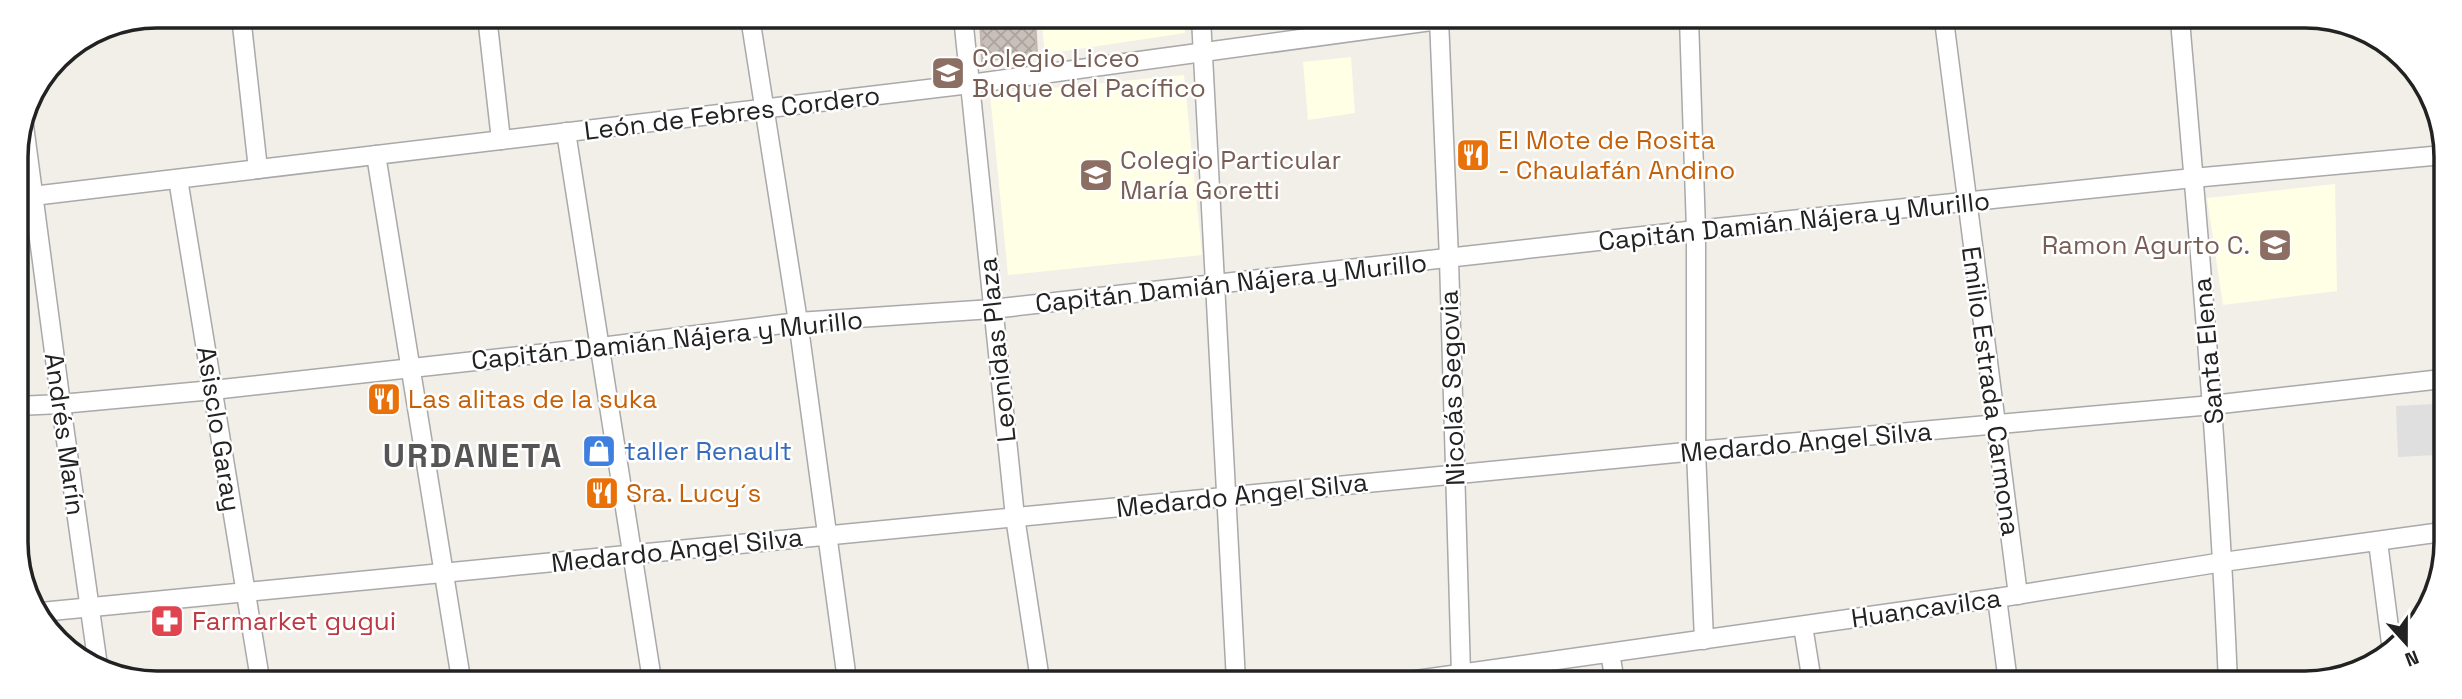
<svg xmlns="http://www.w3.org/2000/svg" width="2462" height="699" font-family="'Space Grotesk',sans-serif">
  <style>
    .residential { fill: #e0dfdf }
    .education { fill: #ffffe5 }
    .building { fill: url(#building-cross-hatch); stroke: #c4b6ab; stroke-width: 2 }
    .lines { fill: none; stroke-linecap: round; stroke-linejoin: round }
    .minor-casing { stroke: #a9a9a9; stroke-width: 21 }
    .minor { stroke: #fff; stroke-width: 18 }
    .labels { text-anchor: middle; stroke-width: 5; stroke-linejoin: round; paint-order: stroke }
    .education-label { font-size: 26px; fill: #785e54; stroke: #fff; text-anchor: start }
    .street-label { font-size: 26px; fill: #222; stroke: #fff }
    .food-label { font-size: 26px; fill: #c56008; stroke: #fff; text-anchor: start }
    .shop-label { font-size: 26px; fill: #366cbe; stroke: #fff; text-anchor: start }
    .health-label { font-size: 26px; fill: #be3a42; stroke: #fff; text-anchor: start }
    .district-label { font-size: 33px; font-weight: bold; letter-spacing: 2px; fill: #555; stroke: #fff }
    .rim { fill: none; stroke: #222; stroke-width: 3.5 }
  </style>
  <defs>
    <pattern id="building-cross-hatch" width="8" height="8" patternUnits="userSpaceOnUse" patternTransform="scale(1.75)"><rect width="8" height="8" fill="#c7bfb8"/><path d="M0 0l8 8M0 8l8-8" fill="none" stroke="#aba49e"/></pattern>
  </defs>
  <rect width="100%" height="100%" fill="#f2efe9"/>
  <path class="residential" d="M2434,404L2436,455L2398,457L2396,406Z"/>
  <g class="education">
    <path d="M1041,18H1184L1185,33L1045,54Z"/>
    <path d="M1351,57L1355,113L1308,120L1303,62Z"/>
    <path d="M1184,75L1202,255L1008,275L990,94Z"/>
    <path d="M2335,184L2337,291L2223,305L2207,198Z"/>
  </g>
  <path class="building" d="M980,18H1035L1037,54L982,61Z"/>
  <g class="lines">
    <g class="minor-casing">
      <g id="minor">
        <path d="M241,16L258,169"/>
        <path d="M487,16L501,140"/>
        <path d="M750,17L799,328L847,680"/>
        <path d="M963,17L1015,517L1040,680"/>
        <path d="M1201,18L1236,681"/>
        <path d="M1439,19L1449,259L1461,674"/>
        <path d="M1689,19L1696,230V451L1704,640"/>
        <path d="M1944,20L2018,595"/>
        <path d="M2180,20C2199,241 2219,461 2228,683"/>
        <path d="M23,118L62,412L98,666"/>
        <path d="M566,132L652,680"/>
        <path d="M376,155L461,679"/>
        <path d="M178,179L260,679"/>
        <path d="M16,198L970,84L1446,19"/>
        <path d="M17,406L61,404L213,390L601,347L798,322L992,309L1696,230L2193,178L2443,155"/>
        <path d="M2378,542L2392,651"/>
        <path d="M1997,598L2008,682"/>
        <path d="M41,612L1696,451L2212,405L2442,379"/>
        <path d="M1803,626L1812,682"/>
        <path d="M1610,653L1615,682"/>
        <path d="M1409,681L1997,598L2223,562L2442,532"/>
      </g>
    </g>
    <use href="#minor" class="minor"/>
  </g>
  <defs>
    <g id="school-square" transform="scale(1.75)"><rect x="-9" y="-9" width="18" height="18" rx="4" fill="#8d6e63" stroke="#fff"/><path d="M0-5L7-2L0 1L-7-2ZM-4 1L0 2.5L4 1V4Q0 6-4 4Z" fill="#fff"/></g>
    <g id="restaurant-square" transform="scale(1.75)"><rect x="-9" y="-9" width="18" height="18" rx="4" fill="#e8710a" stroke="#fff"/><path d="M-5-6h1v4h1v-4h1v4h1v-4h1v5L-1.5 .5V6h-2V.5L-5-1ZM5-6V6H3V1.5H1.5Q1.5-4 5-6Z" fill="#fff"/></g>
    <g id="shop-square" transform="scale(1.75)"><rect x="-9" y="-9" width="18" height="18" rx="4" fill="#3f7fe0" stroke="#fff"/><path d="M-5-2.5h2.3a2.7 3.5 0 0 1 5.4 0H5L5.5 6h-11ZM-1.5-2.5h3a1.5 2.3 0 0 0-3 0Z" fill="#fff"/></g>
    <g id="pharmacy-square" transform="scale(1.75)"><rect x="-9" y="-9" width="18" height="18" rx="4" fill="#e0444e" stroke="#fff"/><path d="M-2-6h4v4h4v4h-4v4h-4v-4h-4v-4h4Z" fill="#fff"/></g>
  </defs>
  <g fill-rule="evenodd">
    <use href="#school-square" x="948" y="73"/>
    <use href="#restaurant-square" x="1473" y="155"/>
    <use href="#school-square" x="1096" y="175"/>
    <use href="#school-square" x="2275" y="245"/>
    <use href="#restaurant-square" x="384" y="399"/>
    <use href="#shop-square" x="599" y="451"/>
    <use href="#restaurant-square" x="602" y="493"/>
    <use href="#pharmacy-square" x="167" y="621"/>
  </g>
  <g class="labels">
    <g class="education-label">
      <text x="972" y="67">Colegio Liceo<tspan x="972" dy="30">Buque del Pacífico</tspan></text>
      <text x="1120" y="169">Colegio Particular<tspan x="1120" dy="30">María Goretti</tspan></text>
      <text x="2250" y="254" text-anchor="end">Ramon Agurto C.</text>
    </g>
    <g class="street-label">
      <text transform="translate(732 113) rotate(-7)" y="9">León de Febres Cordero</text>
      <text transform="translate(1794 221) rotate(-6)" y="9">Capitán Damián Nájera y Murillo</text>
      <text transform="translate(1231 283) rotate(-6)" y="9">Capitán Damián Nájera y Murillo</text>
      <text transform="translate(667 340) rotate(-6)" y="9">Capitán Damián Nájera y Murillo</text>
      <text transform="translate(997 350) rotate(-96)" y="9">Leonidas Plaza</text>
      <text transform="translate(2208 351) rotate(-95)" y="9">Santa Elena</text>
      <text transform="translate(1452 388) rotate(-92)" y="9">Nicolás Segovia</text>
      <text transform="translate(1991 391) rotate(82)" y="9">Emilio Estrada Carmona</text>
      <text transform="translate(219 429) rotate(81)" y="9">Asisclo Garay</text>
      <text transform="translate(65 434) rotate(82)" y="9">Andrés Marín</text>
      <text transform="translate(1806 442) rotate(-5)" y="9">Medardo Angel Silva</text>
      <text transform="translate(1242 495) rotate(-6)" y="9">Medardo Angel Silva</text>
      <text transform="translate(677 550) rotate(-6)" y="9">Medardo Angel Silva</text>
      <text transform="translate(1926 608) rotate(-8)" y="9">Huancavilca</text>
    </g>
    <g class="food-label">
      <text x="1498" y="149">El Mote de Rosita<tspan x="1498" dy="30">- Chaulafán Andino</tspan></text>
      <text x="408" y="408">Las alitas de la suka</text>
      <text x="626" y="502">Sra. Lucy´s</text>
    </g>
    <g class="shop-label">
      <text x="624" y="460">taller Renault</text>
    </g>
    <g class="health-label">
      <text x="192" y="630">Farmarket gugui</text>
    </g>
    <g class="district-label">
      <text x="473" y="467">URDANETA</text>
    </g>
  </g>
  <path d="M0 0H2462V699H0ZM157 28H2305A129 129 0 0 1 2434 157V542A129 129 0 0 1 2305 671H157A129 129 0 0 1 28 542V157A129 129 0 0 1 157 28Z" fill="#fff" fill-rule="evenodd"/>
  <path class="rim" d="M157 28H2305A129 129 0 0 1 2434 157V542A129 129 0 0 1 2305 671H157A129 129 0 0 1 28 542V157A129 129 0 0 1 157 28Z"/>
  <g transform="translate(2406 643) rotate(159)" stroke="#ffffff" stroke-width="5" paint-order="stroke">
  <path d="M0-5L12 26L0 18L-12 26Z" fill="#222222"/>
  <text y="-10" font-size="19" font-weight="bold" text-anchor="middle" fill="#222222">N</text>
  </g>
</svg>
